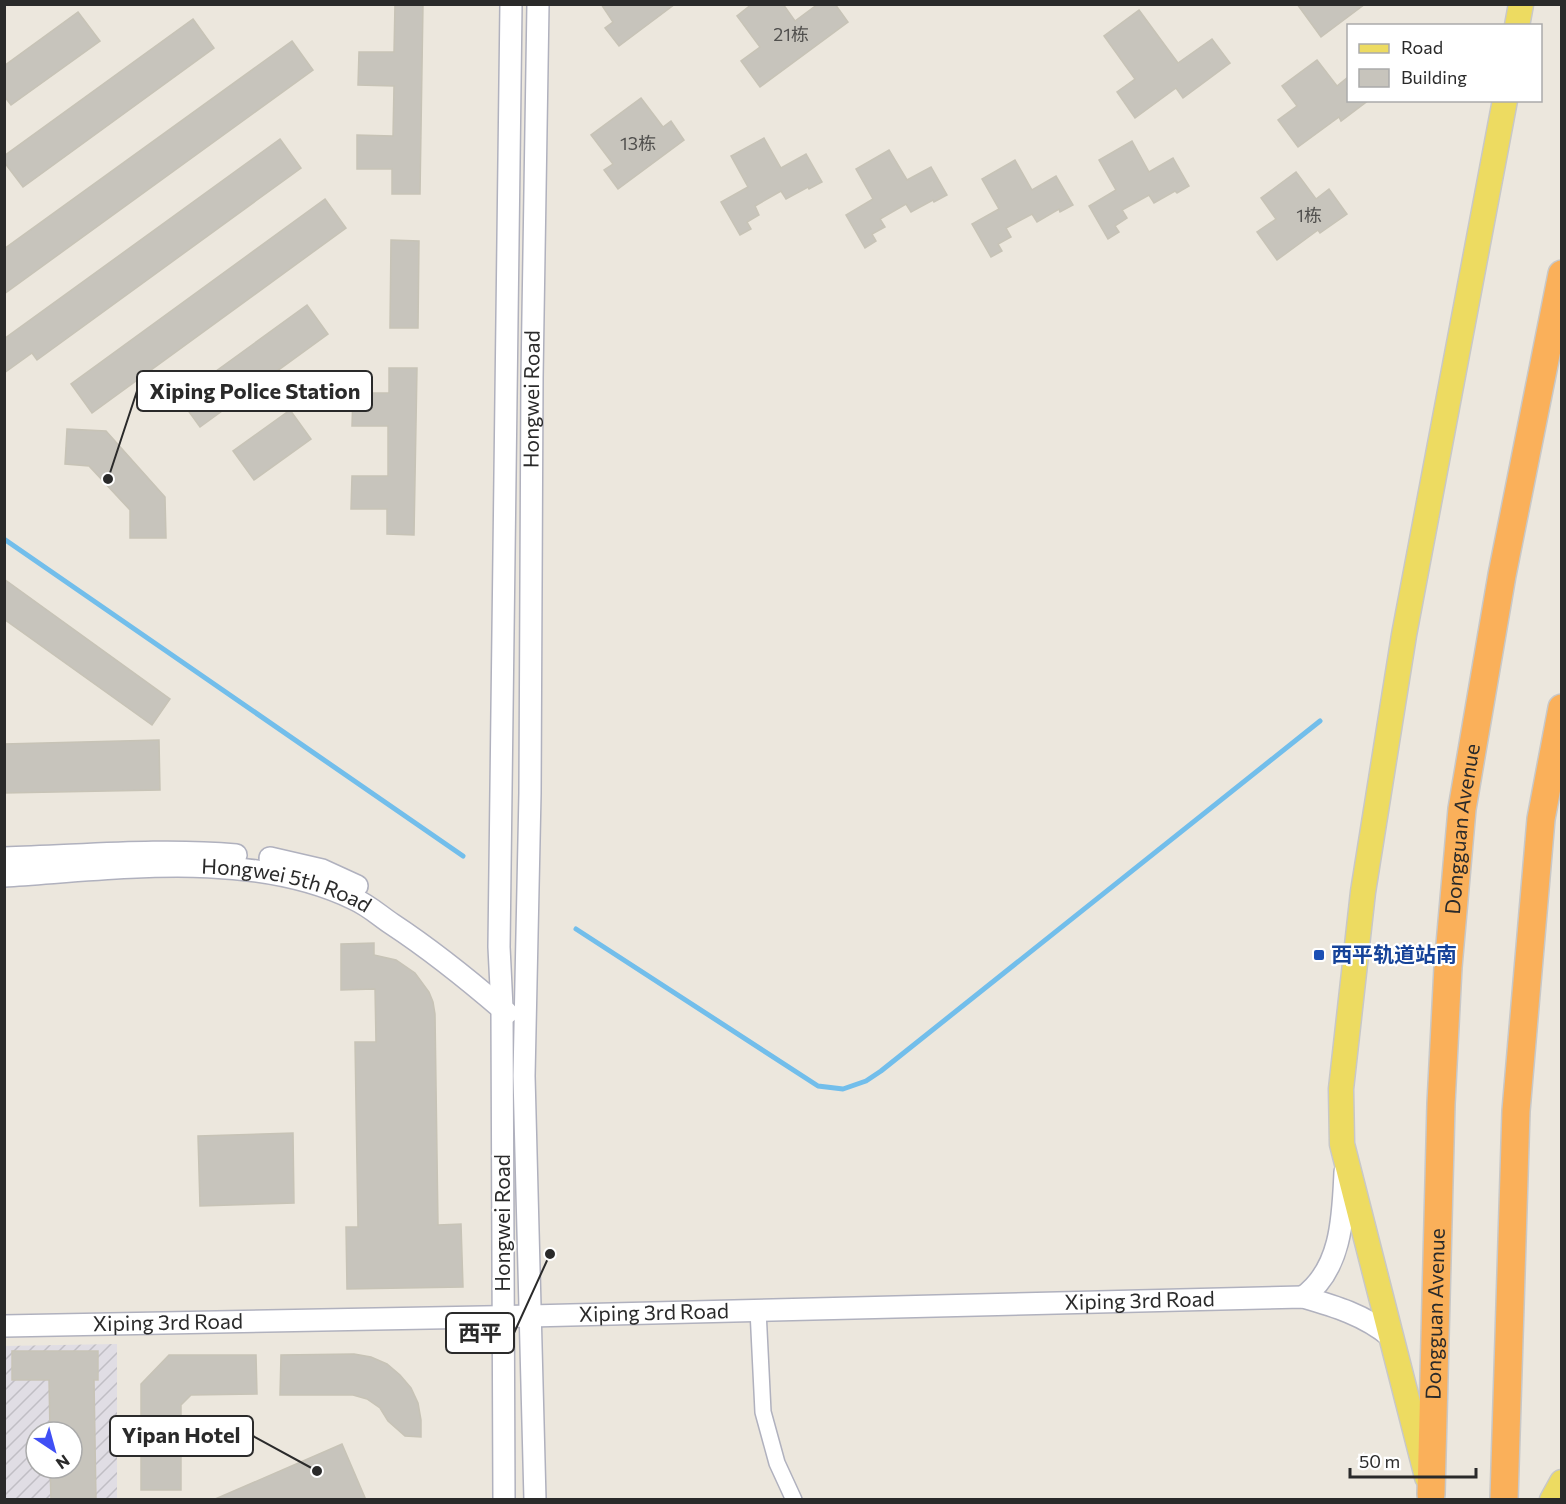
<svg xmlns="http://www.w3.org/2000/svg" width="1566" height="1504" font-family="Commissioner,'Noto Sans SC',sans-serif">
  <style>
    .industrial { fill: url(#industrial-furrows); fill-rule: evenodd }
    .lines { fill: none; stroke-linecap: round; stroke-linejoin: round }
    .stream { stroke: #72beeb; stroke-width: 5 }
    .building { fill: #c7c4bc; stroke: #c7c3b6; stroke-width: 1.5 }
    .street-casing { stroke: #b0b1be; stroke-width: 18 }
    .secondary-casing { stroke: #b0b1be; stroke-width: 24 }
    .primary-casing { stroke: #c8c8c8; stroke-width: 27 }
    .highway-casing { stroke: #c8c8c8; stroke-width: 30 }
    .street { stroke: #fff; stroke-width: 15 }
    .secondary { stroke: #fff; stroke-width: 21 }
    .primary { stroke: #eddb61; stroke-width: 24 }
    .highway { stroke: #fab05a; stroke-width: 27 }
    .transit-dot { fill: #1a4fb4; stroke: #fff; stroke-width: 2 }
    .labels { text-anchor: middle; stroke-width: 4.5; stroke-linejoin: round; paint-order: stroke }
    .number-label { font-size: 18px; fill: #51504e }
    .street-label { font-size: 21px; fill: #2a2a2a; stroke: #fff }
    .transit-label { font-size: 21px; font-weight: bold; fill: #164399; stroke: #fff; text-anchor: start }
    .leader { fill: none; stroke: #2a2a2a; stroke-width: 2 }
    .callout-dot { fill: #2a2a2a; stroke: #fff; stroke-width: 2 }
    .callout { fill: #fff; stroke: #2a2a2a; stroke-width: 2 }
    .callout-label { font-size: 22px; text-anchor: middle; font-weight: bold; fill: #2a2a2a }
  </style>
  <defs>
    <pattern id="industrial-furrows" width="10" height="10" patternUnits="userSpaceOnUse" patternTransform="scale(1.5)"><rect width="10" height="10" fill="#e0dde4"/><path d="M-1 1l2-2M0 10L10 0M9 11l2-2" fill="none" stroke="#c0bec4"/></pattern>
  </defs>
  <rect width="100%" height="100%" fill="#ece7dd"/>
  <path class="industrial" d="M117,1344V1499H5L4,1346ZM36,1432H72V1468H36Z"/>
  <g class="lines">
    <g class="stream">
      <path d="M4,539L463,856"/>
      <path d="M576,929L818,1086L843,1089L866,1081L881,1071L1320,721"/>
    </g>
  </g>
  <g class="building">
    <path d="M395,4H423L420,194H392V169H357V135L393,136L394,86L358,85L359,52H394Z"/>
    <path d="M601,4H675L619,46L605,28L613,22Z"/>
    <path d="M752,4H783L795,21L818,4H835L848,22L760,87L741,61L760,47L737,16Z"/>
    <path d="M1297,4H1365L1321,37Z"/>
    <path d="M1139,10L1178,63L1212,39L1230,63L1183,98L1176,88L1135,118L1117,92L1135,79L1104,36Z"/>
    <path d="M78,12L100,41L11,105L4,96V66Z"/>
    <path d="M193,19L214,48L23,187L4,162V156Z"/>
    <path d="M292,41L313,70L4,294V249Z"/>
    <path d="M1317,60L1337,86L1348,77V100H1369L1341,121L1339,117L1298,147L1278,120L1297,106L1282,86Z"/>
    <path d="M641,98L663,127L671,121L684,140L618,189L604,170L613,164L591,135Z"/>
    <path d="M764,138L781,168L806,154L822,182L809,189L808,187L786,199L781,191L755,206L759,215L747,222L751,229L740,235L721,202L748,187L731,156Z"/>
    <path d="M280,139L301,168L37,360L32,353L4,373V339Z"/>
    <path d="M1132,141L1149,172L1173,158L1189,186L1177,193L1175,191L1154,203L1149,195L1122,210L1127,218L1115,226L1119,232L1108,239L1089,206L1116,190L1099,160Z"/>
    <path d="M889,150L907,180L931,167L947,195L934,202L933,200L911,212L906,204L880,219L885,227L872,234L876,241L865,248L846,215L873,199L856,169Z"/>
    <path d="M1015,160L1032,190L1056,176L1073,205L1060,212L1059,209L1037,222L1032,214L1006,228L1011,237L998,244L1002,251L991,257L972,224L999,209L982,179Z"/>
    <path d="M1296,172L1316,199L1329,189L1347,214L1320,233L1318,230L1277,260L1257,232L1276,219L1261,198Z"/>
    <path d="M325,199L346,228L92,413L71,384Z"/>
    <path d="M391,240L419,241L418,328H390Z"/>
    <path d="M307,305L328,334L200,427L179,398Z"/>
    <path d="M389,368H417L414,535L387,534V509H351L352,476H388V426H352L353,393H389Z"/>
    <path d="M290,410L311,439L254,480L233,451Z"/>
    <path d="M67,429L106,431L165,497L166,538H130V510L89,466L65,464Z"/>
    <path d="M4,579L170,699L152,725L4,619Z"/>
    <path d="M159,740L160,790L4,793V744Z"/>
    <path d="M374,943V955L396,960L415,973L429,992L433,1002L435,1014L438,1225L461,1224L463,1287L347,1289L346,1227H358L355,1042H376L375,989L341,990V944Z"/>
    <path d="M293,1133L294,1203L200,1206L198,1136Z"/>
    <path d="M12,1351H98V1380H94L96,1500H51L50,1468H72V1432H50L49,1380H12Z"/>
    <path d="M354,1354L371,1357L387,1364L400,1375L411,1388L418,1403L421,1420V1437L405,1436L388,1421L380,1408L367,1399L353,1395H280L281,1355Z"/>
    <path d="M169,1355H256L257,1394L191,1395L181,1405V1490H141V1384Z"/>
    <path d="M342,1444L366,1500H213Z"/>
  </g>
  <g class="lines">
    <g class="street-casing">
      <path id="street" d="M758,1310L763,1412L777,1463L794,1500"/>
    </g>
    <g class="secondary-casing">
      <g id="secondary">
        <path d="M4,858C81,856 159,848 236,855"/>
        <path d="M270,858L322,870L357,886"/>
        <path id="s1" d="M4,876C116,869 251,849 354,899C368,905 380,916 392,924C433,951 470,981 507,1013"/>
        <path d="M1303,1297C1342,1269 1343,1216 1345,1172"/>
        <path id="s2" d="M4,1326L530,1316L1303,1297C1334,1306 1365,1315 1391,1337"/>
        <path d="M504,1500L502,1008L499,947L511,4"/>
        <path id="s3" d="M535,1500L524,1076L530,793L532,378L538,4"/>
      </g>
    </g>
    <g class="primary-casing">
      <g id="primary">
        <path d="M1517,26L1521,4"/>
        <path d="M1427,1477L1342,1144L1341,1089L1363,892L1404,635L1505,100"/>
        <path d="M1552,1500L1562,1482"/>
      </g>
    </g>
    <g class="highway-casing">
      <g id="highway">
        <path id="s4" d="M1431,1494L1441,1104L1448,967L1462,809L1502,575L1562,274"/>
        <path d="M1504,1500L1516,1111L1541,819L1562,708"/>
      </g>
    </g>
    <use href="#street" class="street"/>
    <use href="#secondary" class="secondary"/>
    <use href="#primary" class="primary"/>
    <use href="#highway" class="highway"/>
  </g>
  <rect class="transit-dot" x="1313" y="949" width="12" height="12" rx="3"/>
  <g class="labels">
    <g class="number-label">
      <text x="791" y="41">21栋</text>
      <text x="638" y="150">13栋</text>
      <text x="1309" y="222">1栋</text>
    </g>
    <g class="street-label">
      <text dy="7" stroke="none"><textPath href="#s3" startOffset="1101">Hongwei Road</textPath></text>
      <text dy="7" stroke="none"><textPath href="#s4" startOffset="666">Dongguan Avenue</textPath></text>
      <text dy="7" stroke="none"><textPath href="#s1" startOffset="285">Hongwei 5th Road</textPath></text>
      <text transform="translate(503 1223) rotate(-90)" y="7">Hongwei Road</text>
      <text dy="7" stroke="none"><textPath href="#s2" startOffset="1136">Xiping 3rd Road</textPath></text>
      <text dy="7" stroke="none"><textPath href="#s2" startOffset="650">Xiping 3rd Road</textPath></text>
      <text dy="7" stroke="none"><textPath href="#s4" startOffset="180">Dongguan Avenue</textPath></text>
      <text dy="7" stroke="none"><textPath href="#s2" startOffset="164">Xiping 3rd Road</textPath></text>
    </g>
    <g class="transit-label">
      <text x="1331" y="962">西平轨道站南</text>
    </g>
  </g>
  <path class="leader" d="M108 479L137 391M550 1254L514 1333M317 1471L253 1436"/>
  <g class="callout-dot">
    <circle cx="108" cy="479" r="6"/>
    <circle cx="550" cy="1254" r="6"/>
    <circle cx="317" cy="1471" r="6"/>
  </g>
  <g class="callout">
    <rect x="137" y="371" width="235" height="40" rx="6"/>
    <rect x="446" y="1313" width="68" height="40" rx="6"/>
    <rect x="110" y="1416" width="143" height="40" rx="6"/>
  </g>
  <g class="callout-label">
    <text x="255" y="399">Xiping Police Station</text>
    <text x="480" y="1341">西平</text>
    <text x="181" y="1443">Yipan Hotel</text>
  </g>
  <rect width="1566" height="1504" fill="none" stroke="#2a2a2a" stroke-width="12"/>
  <rect x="1347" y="24" width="195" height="78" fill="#ffffff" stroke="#aaaaaa" stroke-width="1.5"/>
  <rect x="1359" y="44" width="30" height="9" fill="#eddb61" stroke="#aaaaaa" stroke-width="1.5"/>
  <text x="1401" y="54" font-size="18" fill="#2a2a2a">Road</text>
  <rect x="1359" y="69" width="30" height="18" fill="#c7c4bc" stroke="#aaaaaa" stroke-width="1.5"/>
  <text x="1401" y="84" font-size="18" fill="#2a2a2a">Building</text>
  <g transform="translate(54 1450) rotate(144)"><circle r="28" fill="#ffffff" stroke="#aaaaaa" stroke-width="1.5"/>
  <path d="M0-4.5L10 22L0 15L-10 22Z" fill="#404ff5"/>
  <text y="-9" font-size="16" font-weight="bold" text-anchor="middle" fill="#2a2a2a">N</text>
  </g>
  <path d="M1350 1468v9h126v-9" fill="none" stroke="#2a2a2a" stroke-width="3"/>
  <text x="1359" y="1468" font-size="18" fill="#2a2a2a" stroke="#ffffff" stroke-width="4.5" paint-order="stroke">50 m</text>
</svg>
